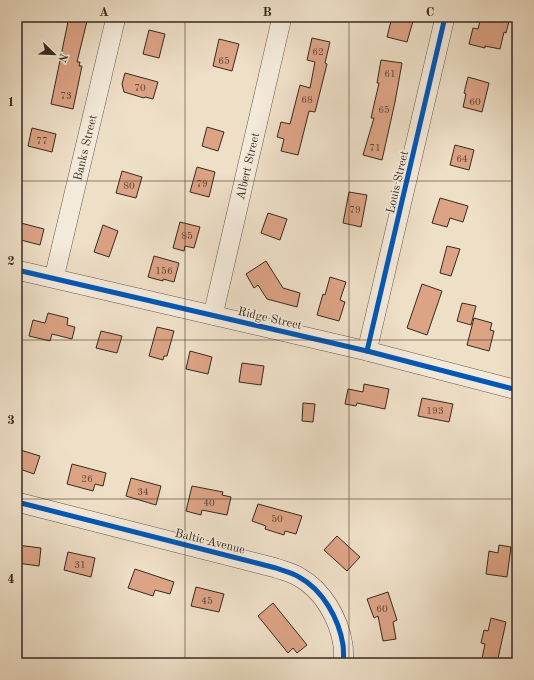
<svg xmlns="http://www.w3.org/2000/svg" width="534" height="680" font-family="'Old Standard TT',serif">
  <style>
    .building { fill: #dca385; stroke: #372a1f }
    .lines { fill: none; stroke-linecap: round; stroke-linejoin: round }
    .minor-casing { stroke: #655749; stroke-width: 20 }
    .minor { stroke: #f4eadb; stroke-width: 19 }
    .cycleway-casing { stroke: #f4eadb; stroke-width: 8 }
    .cycleway { stroke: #0057b8; stroke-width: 5 }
    .grid { fill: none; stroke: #372a1f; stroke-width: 1; stroke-opacity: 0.55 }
    .labels { text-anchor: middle; stroke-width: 3; stroke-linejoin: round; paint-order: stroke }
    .number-label { font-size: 10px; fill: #604838 }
    .street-label { font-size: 12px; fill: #372a1f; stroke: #f4eadb }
    .neatline { fill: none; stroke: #372a1f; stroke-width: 1.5 }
    .grid-label { font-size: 13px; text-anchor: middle; font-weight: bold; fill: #372a1f }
  </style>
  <rect width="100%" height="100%" fill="#eedfc7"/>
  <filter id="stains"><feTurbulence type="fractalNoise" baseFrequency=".005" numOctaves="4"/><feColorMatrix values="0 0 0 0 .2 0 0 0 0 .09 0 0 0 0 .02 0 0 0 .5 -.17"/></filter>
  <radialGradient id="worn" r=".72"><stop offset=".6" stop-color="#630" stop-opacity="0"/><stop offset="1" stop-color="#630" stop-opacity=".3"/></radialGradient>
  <g class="building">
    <path d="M69,17H88L77,62H80L79,66H82L73,109L51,104Z"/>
    <path d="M392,17H397L413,21L407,42L387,37Z"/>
    <path d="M481,17H510L506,33L504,32L500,49L485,46V48L469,44L473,28L478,29Z"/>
    <path d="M149,30L165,34L159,58L143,54Z"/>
    <path d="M312,38L330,42L325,63L327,64L315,112L309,111L298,155L281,151L284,139L277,137L281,122L290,124L300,85L310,88L315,62L307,60Z"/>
    <path d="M219,39L239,44L232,71L213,66Z"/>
    <path d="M381,60L402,63L395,102L382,160L363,155L374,118H371L379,83H377Z"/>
    <path d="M125,73L158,82L153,99L145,97L144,98L124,92L122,84Z"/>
    <path d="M468,77L489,83L482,112L463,107L466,94L464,93Z"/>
    <path d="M207,127L224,132L218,151L202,146Z"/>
    <path d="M32,128L56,134L52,152L28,146Z"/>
    <path d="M455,145L474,150L469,170L450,165Z"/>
    <path d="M197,167L215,172L209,197L190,192Z"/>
    <path d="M122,171L142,177L136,198L116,193Z"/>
    <path d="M349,192L367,195L361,227L343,223Z"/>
    <path d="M440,198L468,206L463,222L450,218L447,227L432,223Z"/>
    <path d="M268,213L287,219L280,240L261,233Z"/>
    <path d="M17,222L44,229L40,245L17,239Z"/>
    <path d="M180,222L200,227L194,248L185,246L184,251L173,248Z"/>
    <path d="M103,225L118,231L109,257L94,252Z"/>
    <path d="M447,246L460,249L451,276L440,273Z"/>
    <path d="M154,256L179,263L174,282L163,279V281L148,277Z"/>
    <path d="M266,261L283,288L300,293L297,307L267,299L258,285L254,288L246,274Z"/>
    <path d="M330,277L346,282L340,300L345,302L339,321L317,315L323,294L325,295Z"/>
    <path d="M422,284L442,291L427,335L407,328Z"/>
    <path d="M462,303L476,306L471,325L457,321Z"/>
    <path d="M48,313L68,318L67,325L75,327L72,339L52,334L50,341L29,336L33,320L45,323Z"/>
    <path d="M474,318L492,323L490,330L494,331L489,351L467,345Z"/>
    <path d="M157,327L174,331L167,356H164L163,360L149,356Z"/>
    <path d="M101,331L122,336L117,353L96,348Z"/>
    <path d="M190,351L212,357L208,374L186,369Z"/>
    <path d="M242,363L264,366L261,385L239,382Z"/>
    <path d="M364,384L389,389L385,409L357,403L356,406L345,404L348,389L363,392Z"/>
    <path d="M422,398L453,404L449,422L418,416Z"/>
    <path d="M303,403L315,404L313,422L302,421Z"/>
    <path d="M17,449L40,456L34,474L17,468Z"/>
    <path d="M72,464L106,473L103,486L95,484L93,491L67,484Z"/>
    <path d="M131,478L161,486L156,505L126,496Z"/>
    <path d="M192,486L223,492L222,495L231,497L227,515L202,510L201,515L186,511Z"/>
    <path d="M258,504L302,516L296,534L285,531L284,535L265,529L266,526L252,521Z"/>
    <path d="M337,536L360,557L347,571L324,550Z"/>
    <path d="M17,545L41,548L39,566L17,563Z"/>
    <path d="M499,545L511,547L507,577L486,574L489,551L498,553Z"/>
    <path d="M68,552L95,558L91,577L64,570Z"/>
    <path d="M135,569L174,582L170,594L155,590L153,596L128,588Z"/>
    <path d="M196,587L224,594L219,612L191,606Z"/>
    <path d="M388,592L397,620L393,622L396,639L383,641L378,616L374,618L367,599Z"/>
    <path d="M273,603L307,645L297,653L293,648L288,653L258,616Z"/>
    <path d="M491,618L506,622L497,663H481L485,644L481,643L484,630L488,631Z"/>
  </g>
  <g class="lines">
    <g class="minor-casing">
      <g id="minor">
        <path d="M17,270L367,351L517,390"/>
        <path id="s1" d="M54,278L116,17"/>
        <path id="s2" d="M213,315L282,17"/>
        <path d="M367,351L445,17"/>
        <path d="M17,502L276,568C284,571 293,573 299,577C323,590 339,619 343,645C344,651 343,657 344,663"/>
      </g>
    </g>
    <use href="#minor" class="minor"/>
    <g class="cycleway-casing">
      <g id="cycleway">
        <path d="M17,270L367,351L517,390"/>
        <path d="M367,351L445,17"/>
        <path d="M17,502L276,568C284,571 293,573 299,577C323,590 339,619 343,645C344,651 343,657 344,663"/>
      </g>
    </g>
    <use href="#cycleway" class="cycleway"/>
  </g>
  <path class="grid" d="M185,17V663M349,17V663M17,181H517M17,340H517M17,499H517"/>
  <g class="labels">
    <g class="number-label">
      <text x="318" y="55">62</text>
      <text x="224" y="64">65</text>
      <text x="390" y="77">61</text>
      <text x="140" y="91">70</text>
      <text x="66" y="99">73</text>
      <text x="307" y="103">68</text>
      <text x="475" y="105">60</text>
      <text x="384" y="113">65</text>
      <text x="42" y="144">77</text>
      <text x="375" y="151">71</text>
      <text x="462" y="162">64</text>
      <text x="202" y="187">79</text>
      <text x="129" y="189">80</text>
      <text x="355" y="213">79</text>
      <text x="187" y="239">85</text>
      <text x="164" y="274">156</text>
      <text x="435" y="414">193</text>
      <text x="87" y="482">26</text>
      <text x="143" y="495">34</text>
      <text x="209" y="506">40</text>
      <text x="277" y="522">50</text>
      <text x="80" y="568">31</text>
      <text x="207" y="604">45</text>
      <text x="382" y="612">60</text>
    </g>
    <g class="street-label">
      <text dy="4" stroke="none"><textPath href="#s1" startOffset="134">Banks Street</textPath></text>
      <text dy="4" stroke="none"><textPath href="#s2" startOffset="153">Albert Street</textPath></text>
      <text transform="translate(397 182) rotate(-77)" y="4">Louis Street</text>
      <text transform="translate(270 318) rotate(13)" y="4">Ridge Street</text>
      <text transform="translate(210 541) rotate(14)" y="4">Baltic Avenue</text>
    </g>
  </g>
  <rect width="534" height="680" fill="none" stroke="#eedfc7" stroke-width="44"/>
  <g transform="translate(54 54) rotate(113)" stroke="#f4eadb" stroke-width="3" paint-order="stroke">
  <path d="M0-3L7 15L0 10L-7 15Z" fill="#372a1f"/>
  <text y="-6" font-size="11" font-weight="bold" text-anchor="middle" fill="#372a1f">N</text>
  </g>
  <rect x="22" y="22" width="490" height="636" class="neatline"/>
  <g class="grid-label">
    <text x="104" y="16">A</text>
    <text x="267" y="16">B</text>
    <text x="430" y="16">C</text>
    <text x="11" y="106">1</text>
    <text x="11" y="265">2</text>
    <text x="11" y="424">3</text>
    <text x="11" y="583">4</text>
  </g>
  <rect width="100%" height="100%" filter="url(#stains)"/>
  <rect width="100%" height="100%" fill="url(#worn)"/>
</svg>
